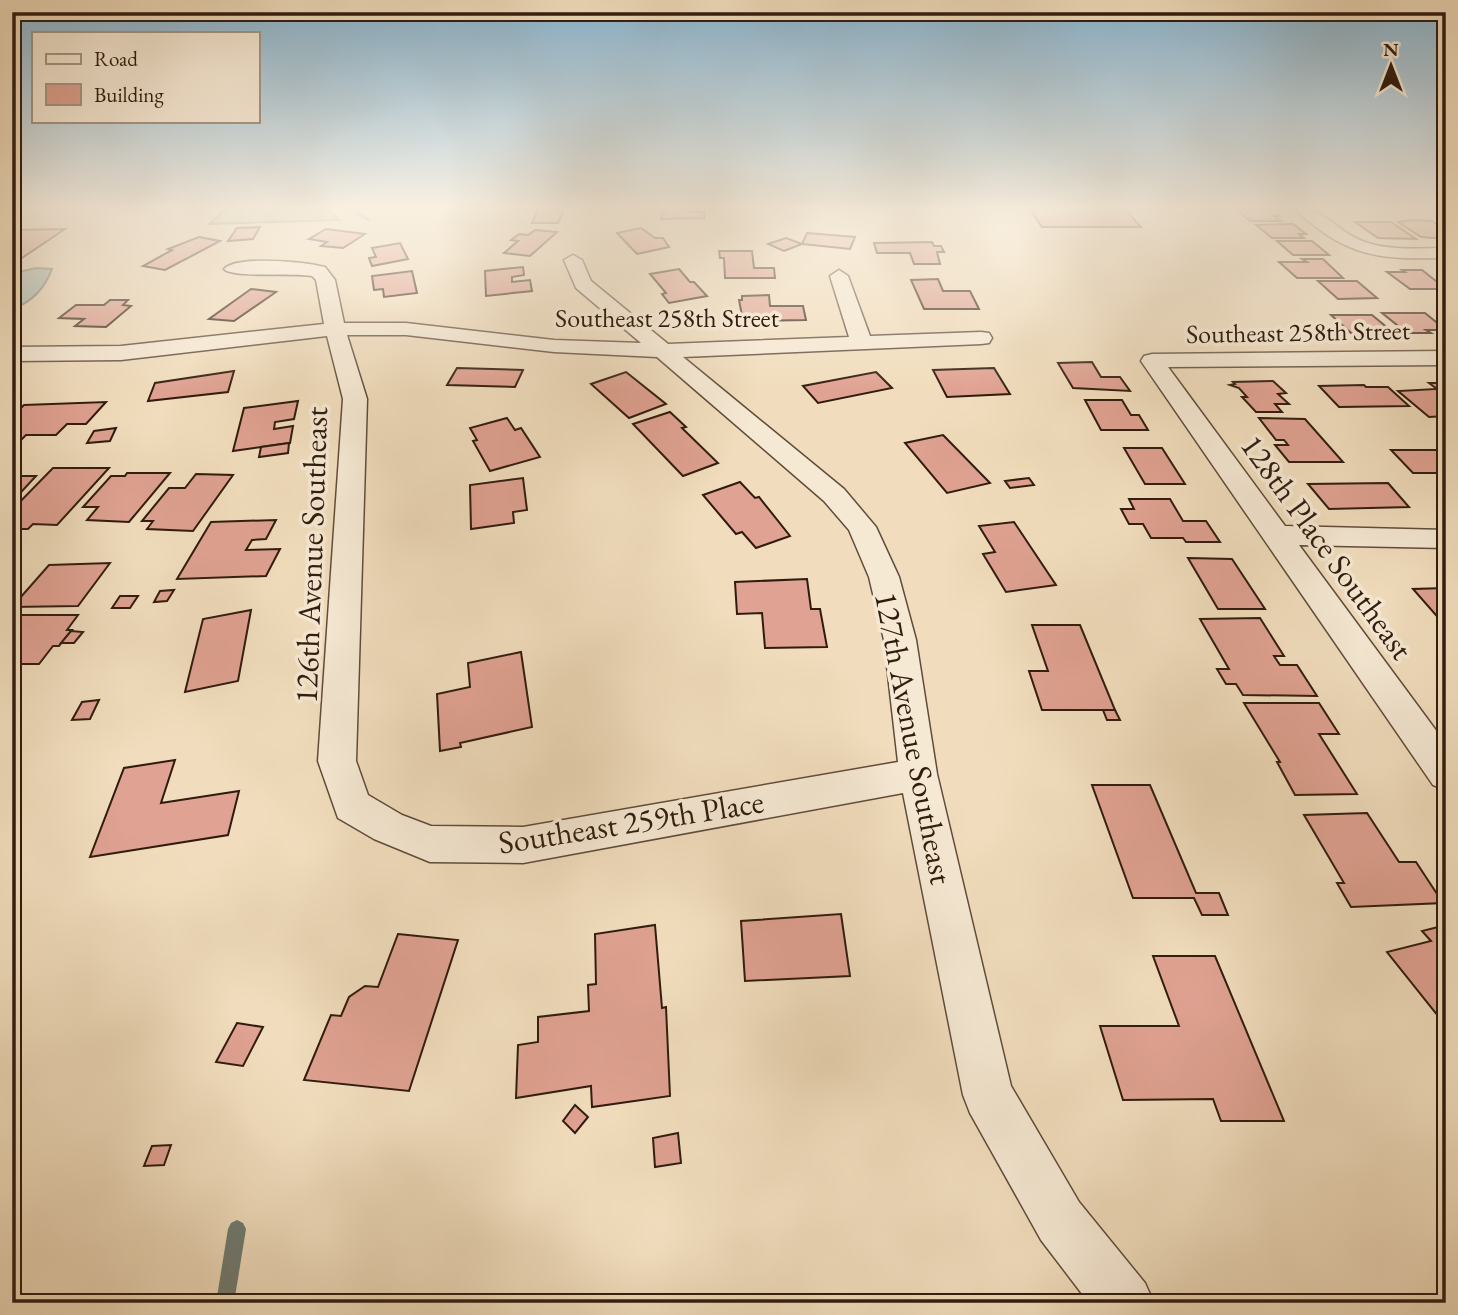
<svg xmlns="http://www.w3.org/2000/svg" width="1458" height="1315" font-family="'EB Garamond',serif">
  <style>
    .green { fill: #b8c192; stroke: #746e50; stroke-width: 2 }
    .water { fill: #9bbbb5; stroke: #707b72; stroke-width: 2 }
    .lines { fill: none; stroke-linecap: round; stroke-linejoin: round }
    .stream { fill: #707b72; fill-rule: evenodd }
    .building { fill: #e0a292; stroke: #301c0e; stroke-width: 2 }
    .street-casing { stroke: #604c3a; stroke-width: 3 }
    .street { fill: #f6e9d4; fill-rule: evenodd }
    .labels { text-anchor: middle; stroke-width: 7; stroke-linejoin: round; paint-order: stroke }
    .far-street-label { font-size: 26px; fill: #301c0e; stroke: #f6e9d4 }
    .street-label { font-size: 32px; fill: #301c0e; stroke: #f6e9d4 }
  </style>
  <rect width="100%" height="100%" fill="#f1ddbd"/>
  <filter id="stains"><feTurbulence type="fractalNoise" baseFrequency=".00286" numOctaves="4"/><feColorMatrix values="0 0 0 0 .2 0 0 0 0 .09 0 0 0 0 .02 0 0 0 .5 -.17"/></filter>
  <radialGradient id="worn" r=".72"><stop offset=".6" stop-color="#630" stop-opacity="0"/><stop offset="1" stop-color="#630" stop-opacity=".3"/></radialGradient>
  <path class="green" d="M228,208H327L339,220L209,224Z"/>
  <path class="water" d="M36,268L52,269C44,290 32,301 12,310V279L23,271Z"/>
  <g class="lines">
    <g class="stream">
      <path d="M346,208H352L372,220L367,221Z"/>
      <path d="M237,1220L243,1223L246,1229L234,1303H216L228,1229L231,1223Z"/>
    </g>
  </g>
  <g class="building">
    <path d="M539,208H565L558,223H532Z"/>
    <path d="M663,208H689V212H704V218L661,219Z"/>
    <path d="M1029,208H1124L1141,227H1042Z"/>
    <path d="M1236,209H1271L1280,216H1274L1281,221H1250Z"/>
    <path d="M1413,220L1432,221L1446,230V239L1421,237L1398,222Z"/>
    <path d="M1355,222H1391L1416,239L1378,238Z"/>
    <path d="M1293,224L1306,234H1299L1304,238H1272L1256,225Z"/>
    <path d="M260,227L253,239L228,241L237,228Z"/>
    <path d="M641,228L655,238H663L669,247L637,254L617,233Z"/>
    <path d="M65,229L13,264H12V230Z"/>
    <path d="M326,229L365,234L343,248L321,246L327,242L309,239Z"/>
    <path d="M535,230L557,232L530,256L504,253L518,241L511,240L519,234L528,235Z"/>
    <path d="M807,233L855,237L850,249L802,244Z"/>
    <path d="M199,237L220,241L165,270L143,266L172,250L168,249Z"/>
    <path d="M786,238L802,244L784,251L768,244Z"/>
    <path d="M1277,241H1312L1329,255H1293Z"/>
    <path d="M932,242L934,246H941L944,252H937L940,264H914L910,253H877L874,243Z"/>
    <path d="M400,243L408,259L372,266L369,258L376,257L372,248Z"/>
    <path d="M719,251H752L754,268H774L775,278H725L724,258H720Z"/>
    <path d="M1302,259H1323L1343,278H1297L1279,262H1307Z"/>
    <path d="M523,267L524,275L512,277V282L530,280L532,291L486,296L485,271Z"/>
    <path d="M679,269L690,282H694L707,296L669,303L662,294L666,293L650,274Z"/>
    <path d="M1402,270H1422L1446,289H1410L1387,272H1405Z"/>
    <path d="M412,271L417,293L384,297L383,289L374,290L372,276Z"/>
    <path d="M938,279L943,291H970L979,309H924L911,280Z"/>
    <path d="M1318,281H1357L1377,298L1338,299Z"/>
    <path d="M251,289L276,292L234,321L209,319Z"/>
    <path d="M769,295L770,306H803L806,320L743,321L739,300H742V296Z"/>
    <path d="M110,300H128L123,305L131,306L106,327L75,326L84,319L59,318L76,305H104Z"/>
    <path d="M1382,313H1425L1446,330H1426L1431,333H1407Z"/>
    <path d="M1331,315H1372L1395,334L1351,333Z"/>
    <path d="M1092,362L1101,377H1120L1130,391L1073,388L1058,363Z"/>
    <path d="M457,368L523,370L515,387L447,385Z"/>
    <path d="M994,368L1010,394L947,397L933,370Z"/>
    <path d="M234,371L228,392L148,401L155,383Z"/>
    <path d="M626,372L666,404L629,418L591,384Z"/>
    <path d="M876,372L892,388L818,403L803,386Z"/>
    <path d="M1273,381L1286,393L1278,394L1289,404H1275L1282,412H1256L1242,397H1247L1239,388L1230,385L1235,384L1233,382Z"/>
    <path d="M1429,383H1446V416L1429,417L1398,391L1437,389Z"/>
    <path d="M1364,385L1366,387H1388L1409,406L1339,407L1319,386Z"/>
    <path d="M1085,400H1122L1131,415H1139L1148,430H1101Z"/>
    <path d="M298,401L294,419L275,422L274,429L293,426L290,443L233,451L244,408Z"/>
    <path d="M106,402L86,424H67L56,435H26L12,449V417L24,405Z"/>
    <path d="M670,412L686,427L682,428L718,463L683,476L633,424Z"/>
    <path d="M507,418L515,430L521,428L540,457L490,471L473,441L477,440L470,428Z"/>
    <path d="M1259,418L1305,419L1343,462H1289L1275,445H1288L1284,440H1276Z"/>
    <path d="M116,428L110,441L87,443L94,431Z"/>
    <path d="M943,435L990,483L947,493L905,443Z"/>
    <path d="M289,443L288,453L259,457L261,447Z"/>
    <path d="M1124,448H1162L1185,484H1145Z"/>
    <path d="M1391,450H1445L1446,473H1413Z"/>
    <path d="M53,468H109L57,525L33,524L28,529H12V510Z"/>
    <path d="M127,473H170L129,522L87,520L98,507H83L111,476H125Z"/>
    <path d="M196,474L233,475L193,531L147,529L153,521H142L169,488H185Z"/>
    <path d="M12,476H36L12,502Z"/>
    <path d="M523,478L527,510L513,512L514,523L471,529L470,485Z"/>
    <path d="M1029,478L1034,485L1010,488L1005,481Z"/>
    <path d="M740,482L755,498L759,497L790,536L756,548L742,532L736,534L703,495Z"/>
    <path d="M1388,483L1409,507L1329,509L1308,484Z"/>
    <path d="M1129,499H1170L1183,521H1206L1220,542H1186L1183,538H1151L1143,524H1129L1121,509H1134Z"/>
    <path d="M276,520L266,539L252,540L246,550L280,549L266,576L177,579L211,522Z"/>
    <path d="M1014,522L1056,585L1006,592L983,554L995,552L979,526Z"/>
    <path d="M1188,558L1232,559L1265,609H1218Z"/>
    <path d="M110,563L78,606L12,607L49,565Z"/>
    <path d="M807,579L811,609H820L827,647L765,648L762,613L737,614L735,582Z"/>
    <path d="M1446,588V622H1442L1413,589Z"/>
    <path d="M174,590L167,601L154,602L160,591Z"/>
    <path d="M120,596H138L130,608H112Z"/>
    <path d="M251,610L238,681L185,692L203,619Z"/>
    <path d="M17,615H78L67,630H72L59,646H53L39,664H12V621Z"/>
    <path d="M1260,618L1284,656H1274L1280,665H1297L1317,696L1243,695L1236,684H1226L1217,669H1229L1200,619Z"/>
    <path d="M1032,625H1080L1115,710H1042L1029,671H1048Z"/>
    <path d="M71,631L83,632L74,643H61Z"/>
    <path d="M521,652L532,727L460,743L461,747L440,751L437,694L470,687L468,663Z"/>
    <path d="M99,700L90,719L72,720L82,702Z"/>
    <path d="M1244,703H1319L1339,734H1319L1357,794L1295,795L1277,762H1280Z"/>
    <path d="M1103,710H1115L1120,720H1107Z"/>
    <path d="M175,760L161,803L239,791L228,835L90,857L124,768Z"/>
    <path d="M1092,785H1150L1196,893H1219L1228,915H1202L1194,898H1133Z"/>
    <path d="M1367,813L1399,862H1416L1443,903L1351,907L1337,883H1344L1304,815Z"/>
    <path d="M841,914L850,976L745,981L741,921Z"/>
    <path d="M655,925L662,1008L666,1007L670,1096L592,1107L591,1086L516,1098L518,1045L538,1042V1017L589,1011L588,985L596,984L595,934Z"/>
    <path d="M1446,925V1026L1387,952L1431,941L1422,931Z"/>
    <path d="M398,934L458,940L409,1091L304,1080L331,1015L341,1016L349,997L365,986L378,987Z"/>
    <path d="M1153,956H1215L1284,1121H1221L1213,1099L1123,1100L1100,1026H1179Z"/>
    <path d="M237,1023L263,1027L243,1066L216,1062Z"/>
    <path d="M575,1105L588,1117L575,1133L563,1121Z"/>
    <path d="M678,1133L681,1163L655,1167L653,1138Z"/>
    <path d="M171,1145L164,1165L144,1166L152,1146Z"/>
  </g>
  <g class="lines">
    <g class="street-casing">
      <g id="street">
        <path d="M1294,208C1325,207 1336,232 1365,242C1390,251 1420,248 1446,248V258C1394,259 1357,260 1315,226C1308,220 1300,215 1294,208Z"/>
        <path d="M573,255L582,260L591,281L668,344L849,337L830,276L839,270L848,276L870,336L981,332L989,333L992,338L989,343L981,344L683,357L844,489L876,527L899,577L916,640L937,774L1011,1086L1079,1202L1145,1283L1154,1303H1089L1041,1240L970,1113L963,1095L903,793L523,863L430,862L374,839L338,818L318,761L343,399L327,336L121,360L12,361V347L121,346L324,324L316,280L312,276C294,273 231,278 224,269C236,255 306,262 325,267L335,280L344,323H406L554,340L641,343L576,288L564,260ZM347,335H406L554,352L657,357L824,501L849,530L869,577L884,640L898,762L523,827L431,826L402,815L368,795L356,761L367,399Z"/>
        <path d="M1446,351V365L1168,367L1285,526L1446,530V548L1299,545L1446,744V790L1433,785L1141,361L1144,356L1152,354Z"/>
      </g>
    </g>
    <use href="#street" class="street"/>
  </g>
  <linearGradient id="sky" x2="0" y2="1"><stop stop-color="#89b7d4"/><stop offset="0.53" stop-color="#f9f0e1"/><stop offset="1" stop-color="#f9f0e1" stop-opacity="0"/></linearGradient>
  <rect width="1458" height="392" fill="url(#sky)"/>
  <g class="labels">
    <g class="far-street-label">
      <text x="667" y="327">Southeast 258th Street</text>
      <text transform="translate(1298 332) rotate(-1)" y="9">Southeast 258th Street</text>
    </g>
    <g class="street-label">
      <text transform="translate(1327 547) rotate(54)" y="11">128th Place Southeast</text>
      <text transform="translate(311 555) rotate(-88)" y="11">126th Avenue Southeast</text>
      <text transform="translate(914 738) rotate(79)" y="11">127th Avenue Southeast</text>
      <text transform="translate(631 822) rotate(-9)" y="11">Southeast 259th Place</text>
    </g>
  </g>
  <rect width="1458" height="1315" fill="none" stroke="#f1ddbd" stroke-width="42"/>
  <rect x="14" y="14" width="1430" height="1287" fill="none" stroke="#301c0e" stroke-width="3.5"/>
  <rect x="21" y="21" width="1416" height="1273" fill="none" stroke="#301c0e" stroke-width="2"/>
  <rect x="32" y="32" width="228" height="91" fill="#f6e9d4" stroke="#a79785" stroke-width="2"/>
  <rect x="46" y="54" width="35" height="10" fill="#f6e9d4" stroke="#a79785" stroke-width="2"/>
  <text x="94" y="66" font-size="21" fill="#301c0e">Road</text>
  <rect x="46" y="84" width="35" height="21" fill="#e0a292" stroke="#a79785" stroke-width="2"/>
  <text x="94" y="102" font-size="21" fill="#301c0e">Building</text>
  <g transform="translate(1391 66)" stroke="#f6e9d4" stroke-width="5" paint-order="stroke">
  <path d="M0-5L12 26L0 18L-12 26Z" fill="#301c0e"/>
  <text y="-10" font-size="19" font-weight="bold" text-anchor="middle" fill="#301c0e">N</text>
  </g>
  <rect width="100%" height="100%" filter="url(#stains)"/>
  <rect width="100%" height="100%" fill="url(#worn)"/>
</svg>
